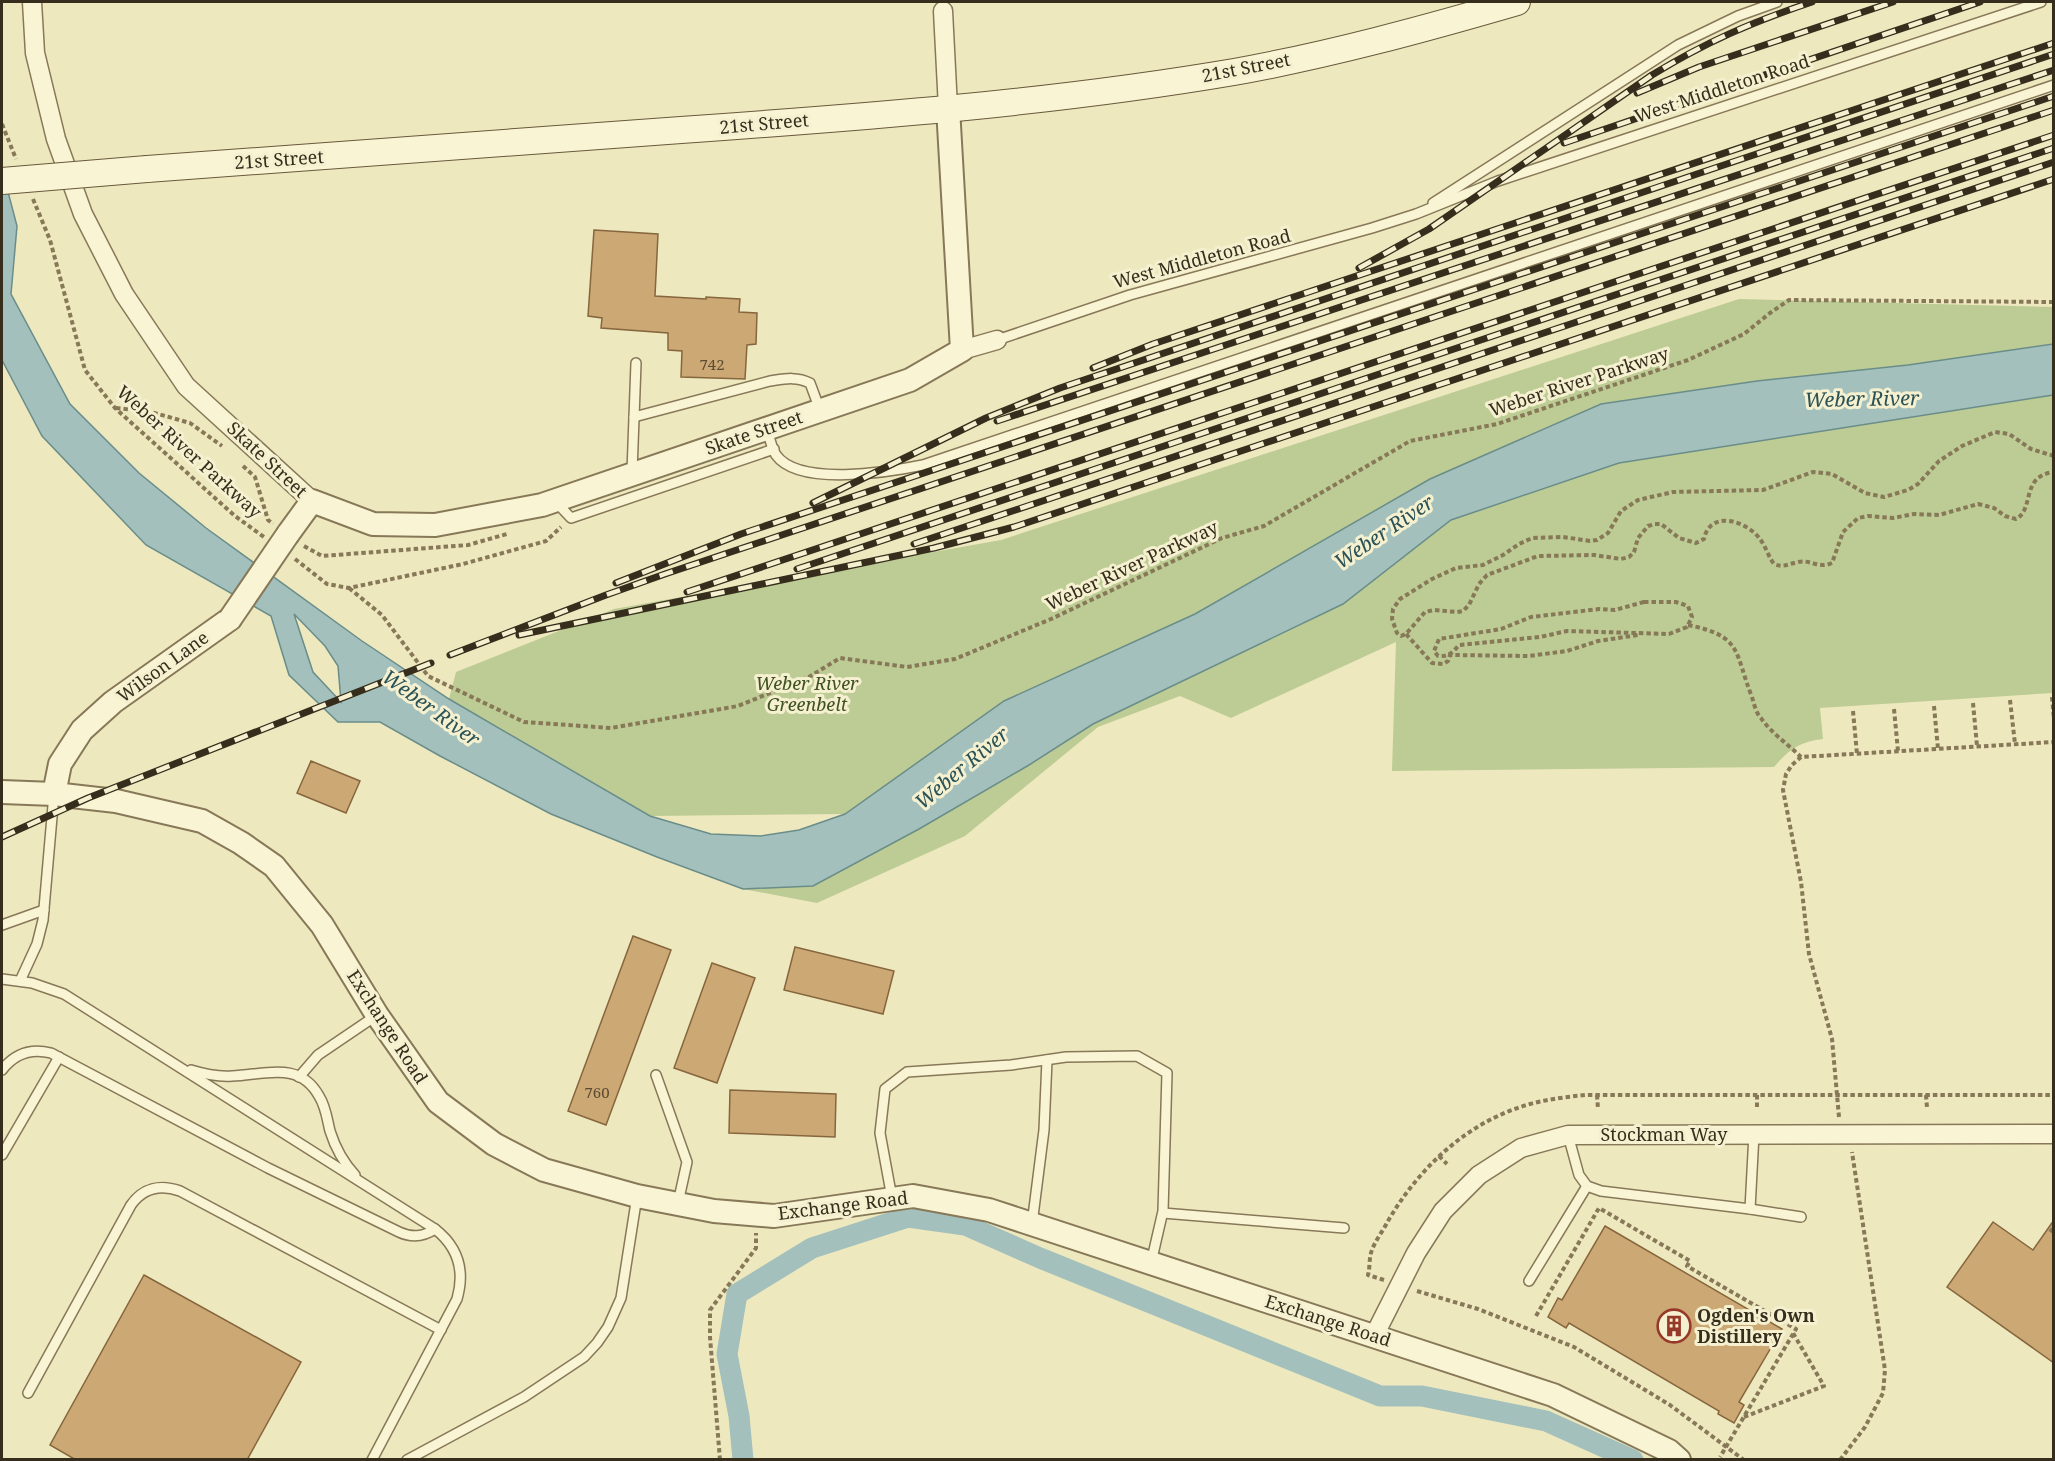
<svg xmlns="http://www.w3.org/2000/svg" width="2055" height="1461" font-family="'Noto Serif',serif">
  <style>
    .green { fill: #bccc94 }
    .water { fill: #a3c0bc; stroke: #6a8d8a; stroke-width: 1.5; fill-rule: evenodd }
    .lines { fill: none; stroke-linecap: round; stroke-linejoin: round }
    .canal { stroke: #a3c0bc; stroke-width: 21 }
    .building { fill: #cca875; stroke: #86663d; stroke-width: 1.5 }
    .service-casing { stroke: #877858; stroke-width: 12 }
    .minor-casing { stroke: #877858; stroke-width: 21 }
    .tertiary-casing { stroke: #877858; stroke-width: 26 }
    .secondary-casing { stroke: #68593b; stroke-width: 28 }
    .path { stroke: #877858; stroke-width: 4; stroke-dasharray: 4.5 3; stroke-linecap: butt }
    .service { stroke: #f9f4d3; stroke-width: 9 }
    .minor { stroke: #f9f4d3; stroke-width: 18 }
    .tertiary { stroke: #f9f4d3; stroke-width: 22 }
    .secondary { stroke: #f9f4d3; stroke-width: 26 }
    .rail-casing { stroke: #362d1c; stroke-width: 7 }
    .rail { stroke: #f5f0cf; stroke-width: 4.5; stroke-dasharray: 14; stroke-linecap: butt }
    .tertiary-bridge-casing { stroke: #877858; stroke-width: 26; stroke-linecap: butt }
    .secondary-bridge-casing { stroke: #68593b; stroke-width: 28; stroke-linecap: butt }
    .tertiary-bridge { stroke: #f9f4d3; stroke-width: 22 }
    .secondary-bridge { stroke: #f9f4d3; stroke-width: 26 }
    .labels { text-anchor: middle; stroke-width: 6; stroke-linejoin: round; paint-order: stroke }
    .number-label { font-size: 15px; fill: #5c4c32 }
    .street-label { font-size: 18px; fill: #362d1c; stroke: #f5f0cf }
    .park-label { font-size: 18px; font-style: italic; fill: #3f5223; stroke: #f5f0cf }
    .poi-label { font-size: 18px; font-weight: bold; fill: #362d1c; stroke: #f5f0cf; text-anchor: start }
    .water-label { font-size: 20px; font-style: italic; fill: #2b5256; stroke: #f5f0cf }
  </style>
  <rect width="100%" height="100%" fill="#eee8bf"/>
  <g class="green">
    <path d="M1739,299L2053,307V344L1908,365L1757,381L1601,404L1430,479L1195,614L1004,701L845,814L650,816L449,699L456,672L614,609L1001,540Z"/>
    <path d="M2053,395V693L1820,708L1823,739C1801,741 1788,750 1774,767L1392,771L1396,642L1231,718L1180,696L1098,727L965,836L817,903L743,889L813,886L919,829L1029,765L1093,724L1343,604L1451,520L1619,463Z"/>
  </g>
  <path class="water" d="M2,169L17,226L11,294L70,404L139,473L206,528L362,641L449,699L650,816L711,834L761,836L799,830L845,814L1004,701L1195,614L1430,479L1601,404L1757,381L1908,365L2053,344V395L1619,463L1451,520L1343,604L1093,724L1029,765L919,829L813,886L743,889L657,857L551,814L440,756L380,722H338L289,675L271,616L146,545L42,436L2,360ZM294,614L325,646L338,666L341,702L313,672Z"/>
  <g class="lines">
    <path class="canal" d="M743,1460L739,1416L727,1354L737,1294L812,1248L908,1217L965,1225L1040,1258L1380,1396H1422L1546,1421L1633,1460"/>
  </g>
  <g class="building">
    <path d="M594,230L658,234L655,296L706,299V297L740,299L739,312L757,313L756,344L747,345L745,379L681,377L682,351L668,350V333L601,328L602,318L588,316Z"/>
    <path d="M311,761L360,781L346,813L297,793Z"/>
    <path d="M633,936L671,950L606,1125L568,1111Z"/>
    <path d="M795,947L894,971L883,1014L784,990Z"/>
    <path d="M712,963L755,978L717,1083L674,1068Z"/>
    <path d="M730,1090L836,1094L835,1137L729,1133Z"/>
    <path d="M2054,1220V1363L1947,1287L1993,1222L2033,1250Z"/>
    <path d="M1605,1226L1782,1329L1739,1402L1744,1405L1734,1423L1718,1414L1719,1411L1569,1323L1566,1328L1548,1317L1558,1298L1562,1300Z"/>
    <path d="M144,1275L301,1362L247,1460H76L50,1445Z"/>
  </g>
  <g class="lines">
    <g class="service-casing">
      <g id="service">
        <path d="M1433,203L1678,45L1738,16L1777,2"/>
        <path d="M997,340L1130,295L1372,228L1416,214L1498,181L2041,2"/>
        <path d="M634,417L770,381C784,379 796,376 810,383L820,410"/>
        <path d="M767,428C769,436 771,447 776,455C799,487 889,472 923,465L2054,85"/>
        <path d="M632,472L636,363"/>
        <path d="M555,501L571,518L774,449"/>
        <path d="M2,925L44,910"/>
        <path d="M2,979L32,983L64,994L435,1229C458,1247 465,1271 457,1299L372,1460"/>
        <path d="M20,981L37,944L43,920L54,794"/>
        <path d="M2,1070C15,1053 31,1048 51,1053L268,1168L399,1232C412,1238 423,1237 435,1229"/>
        <path d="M191,1070C204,1074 218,1077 232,1076C264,1075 299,1060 319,1096C326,1107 327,1119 330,1131C335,1147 343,1162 355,1175"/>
        <path d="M656,1075L687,1162L678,1203"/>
        <path d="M299,1077L318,1055L377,1015"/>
        <path d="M1568,1135L1579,1175L1587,1186L1601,1191L1750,1209L1754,1134"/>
        <path d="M2,1155L59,1057"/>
        <path d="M892,1198L880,1133L885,1089L907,1072L1011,1065L1066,1057L1137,1056L1167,1073L1163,1211L1151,1263"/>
        <path d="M1750,1209L1801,1217"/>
        <path d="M1163,1213L1344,1228"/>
        <path d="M1032,1224L1044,1130L1047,1060"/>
        <path d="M1529,1281L1587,1186"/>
        <path d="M28,1393L131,1205C143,1188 160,1184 180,1191L441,1330"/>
        <path d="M407,1460L524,1397L584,1357L597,1343L608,1327L621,1298L637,1196"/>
      </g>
    </g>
    <g class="minor-casing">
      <g id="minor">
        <path d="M32,2L35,53L56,139L83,214L124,294L186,386L312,501"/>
        <path d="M943,11L948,108"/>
        <path d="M962,350L997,340"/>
        <path d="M1374,1336L1416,1253L1443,1211L1479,1175L1521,1148L1568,1135L2054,1134"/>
      </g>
    </g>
    <g class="tertiary-casing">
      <g id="tertiary">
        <path d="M288,534L312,501L373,524L435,525L542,505L910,380L962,350L948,108"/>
        <path d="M2,792L54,794L116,801L202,821L241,843L274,866L322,925L377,1015L438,1102L494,1144L544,1170L637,1196L714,1211L774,1216L913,1196L989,1210L1553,1395L1669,1451L1679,1460"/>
        <path d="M54,794L60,764L82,730L113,702L230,619"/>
      </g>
    </g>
    <g class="secondary-casing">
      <path id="secondary" d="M147,169C325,156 503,143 681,130C866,117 1051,103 1234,72C1329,55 1424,29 1517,2"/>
    </g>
    <g class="path">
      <path d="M2,124L16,159"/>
      <path d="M33,199L50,240L85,370L115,408L235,516L264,537"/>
      <path d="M116,408L151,412L190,423L222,446"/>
      <path d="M2054,456L2031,449L2009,434L1995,432L1962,446L1939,461L1918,484L1908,490L1884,497L1865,493L1832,474L1813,472L1763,490L1673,492L1638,500L1621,511L1608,533L1597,540L1590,541L1563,537L1532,538L1519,544L1503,555L1483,565L1456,568L1432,579L1400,599L1393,609L1392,619L1397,633L1401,636L1406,634L1425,612L1434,610L1457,612L1463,611L1469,605L1479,584L1487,575L1538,556L1594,555L1621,559L1629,557L1634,552L1638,538L1648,526L1655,524H1661L1679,538L1696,543L1704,539C1710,509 1747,521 1760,539C1766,547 1768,556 1774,564C1784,568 1788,564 1798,562C1810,559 1818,569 1832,563L1843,532L1858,518L1868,516L1893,518L1914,514L1939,515L1978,504L1994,508L2005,516L2016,519C2035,509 2020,476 2054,472"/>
      <path d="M243,466L255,477L268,520L273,524"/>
      <path d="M304,546L322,556L468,545L507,534"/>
      <path d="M295,559L327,584L349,588L463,564L546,541L561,527"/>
      <path d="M349,588L382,615L428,676L524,722L611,728L738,706L809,677L840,658L907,667L955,659L1051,619L1222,538L1264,526L1410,441L1497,424L1688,360L1744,334L1770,313L1789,300L2054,302"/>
      <path d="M1644,602H1676L1688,606L1692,617L1687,627L1669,634L1567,631L1540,637L1459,645C1453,652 1449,657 1438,656L1434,651L1439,639L1501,629L1531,617L1599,609L1615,610Z"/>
      <path d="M1688,625C1743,636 1734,652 1752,697C1754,704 1756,713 1761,718C1771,733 1788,744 1801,757"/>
      <path d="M1406,634L1432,663L1443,664L1448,661L1450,655L1529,656L1567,651L1598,641L1638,635"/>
      <path d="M2052,697L2054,719"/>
      <path d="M2010,700L2015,744"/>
      <path d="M1973,703L1977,746"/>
      <path d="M1934,706L1938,749"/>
      <path d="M1894,709L1898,751"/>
      <path d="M1853,711L1857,754"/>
      <path d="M1597,1095L1598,1109"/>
      <path d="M1757,1095V1108"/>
      <path d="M1926,1095L1927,1108"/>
      <path d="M1839,1117L1832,1039L1809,954L1801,882L1783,790L1786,774L1792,765L1801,757L2054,742"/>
      <path d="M1439,1156L1447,1164"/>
      <path d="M2050,1232L2054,1227"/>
      <path d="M1384,1280L1368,1275C1370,1268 1369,1260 1371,1253C1374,1242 1383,1231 1388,1221C1420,1166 1469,1121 1530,1104C1548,1099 1567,1097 1585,1095H2054"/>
      <path d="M1417,1291L1478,1309L1574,1347L1670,1405L1744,1460"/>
      <path d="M1536,1316L1599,1208L1690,1261L1687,1266L1796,1329L1720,1457"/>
      <path d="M1744,1417L1824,1386L1793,1333"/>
      <path d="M720,1460L710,1337V1310L756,1248V1233"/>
      <path d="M1840,1460L1865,1427L1883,1393L1885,1370L1852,1152"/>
    </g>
    <use href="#service" class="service"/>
    <use href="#minor" class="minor"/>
    <use href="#tertiary" class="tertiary"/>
    <use href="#secondary" class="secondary"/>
    <g class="rail-casing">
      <g id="rail">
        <path d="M1637,93L1699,67L1893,2"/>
        <path d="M1564,143L1980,2"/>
        <path d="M1359,268L1429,229L1652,75C1706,42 1752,22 1812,2"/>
        <path d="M1093,368L1153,344L2054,43"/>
        <path d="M997,421L2054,70"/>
        <path d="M813,503L986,418L1060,388L2054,54"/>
        <path d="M914,544L2054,162"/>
        <path d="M797,569L2054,148"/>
        <path d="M616,583L741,534L2054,96"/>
        <path d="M687,592L2054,135"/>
        <path d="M519,635L934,548L1014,527L2054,179"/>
        <path d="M450,655L606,595L665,574L2054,110"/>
        <path d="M2,837L88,798L431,663"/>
      </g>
    </g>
    <use href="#rail" class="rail"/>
    <g class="tertiary-bridge-casing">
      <path id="tertiary-bridge" d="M230,619L288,534"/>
    </g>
    <g class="secondary-bridge-casing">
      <path id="secondary-bridge" d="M2,181L147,169"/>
    </g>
    <use href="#tertiary-bridge" class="tertiary-bridge"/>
    <use href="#secondary-bridge" class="secondary-bridge"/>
  </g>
  <defs>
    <g id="building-ring" transform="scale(1.725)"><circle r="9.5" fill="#f5f0cf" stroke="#963928" stroke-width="1.5"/><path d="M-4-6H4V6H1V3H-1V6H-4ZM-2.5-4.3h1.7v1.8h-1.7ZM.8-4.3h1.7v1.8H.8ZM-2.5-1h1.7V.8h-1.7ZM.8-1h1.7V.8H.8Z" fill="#963928"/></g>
  </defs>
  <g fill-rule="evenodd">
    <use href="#building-ring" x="1674" y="1326"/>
  </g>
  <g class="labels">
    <g class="number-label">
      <text x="712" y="370">742</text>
      <text x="597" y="1098">760</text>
    </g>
    <g class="street-label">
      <text transform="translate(1246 68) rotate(-11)" y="6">21st Street</text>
      <text transform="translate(1722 89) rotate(-18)" y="6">West Middleton Road</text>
      <text transform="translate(764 124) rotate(-5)" y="6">21st Street</text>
      <text transform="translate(279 160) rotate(-4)" y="6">21st Street</text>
      <text transform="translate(1202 259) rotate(-15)" y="6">West Middleton Road</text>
      <text transform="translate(1579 382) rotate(-18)" y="6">Weber River Parkway</text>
      <text transform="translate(754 433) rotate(-19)" y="6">Skate Street</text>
      <text transform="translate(189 452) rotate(42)" y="6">Weber River Parkway</text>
      <text transform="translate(267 460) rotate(43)" y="6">Skate Street</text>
      <text transform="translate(1132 566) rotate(-25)" y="6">Weber River Parkway</text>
      <text transform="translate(163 667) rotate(-36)" y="6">Wilson Lane</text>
      <text transform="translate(387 1027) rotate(57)" y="6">Exchange Road</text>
      <text x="1664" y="1141">Stockman Way</text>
      <text transform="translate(843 1206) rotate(-7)" y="6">Exchange Road</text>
      <text transform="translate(1328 1321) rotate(18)" y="6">Exchange Road</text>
    </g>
    <g class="park-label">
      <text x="807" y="690">Weber River<tspan x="807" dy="21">Greenbelt</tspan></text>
    </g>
    <g class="poi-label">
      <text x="1697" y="1322">Ogden's Own<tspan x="1697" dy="21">Distillery</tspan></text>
    </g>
    <g class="water-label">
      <text transform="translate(1862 399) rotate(-1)" y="7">Weber River</text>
      <text transform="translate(1384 532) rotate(-34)" y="7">Weber River</text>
      <text transform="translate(431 708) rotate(36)" y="7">Weber River</text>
      <text transform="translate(962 768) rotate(-40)" y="7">Weber River</text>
    </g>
  </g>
  <rect width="2055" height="1461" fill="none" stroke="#362d1c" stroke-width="6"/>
</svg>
